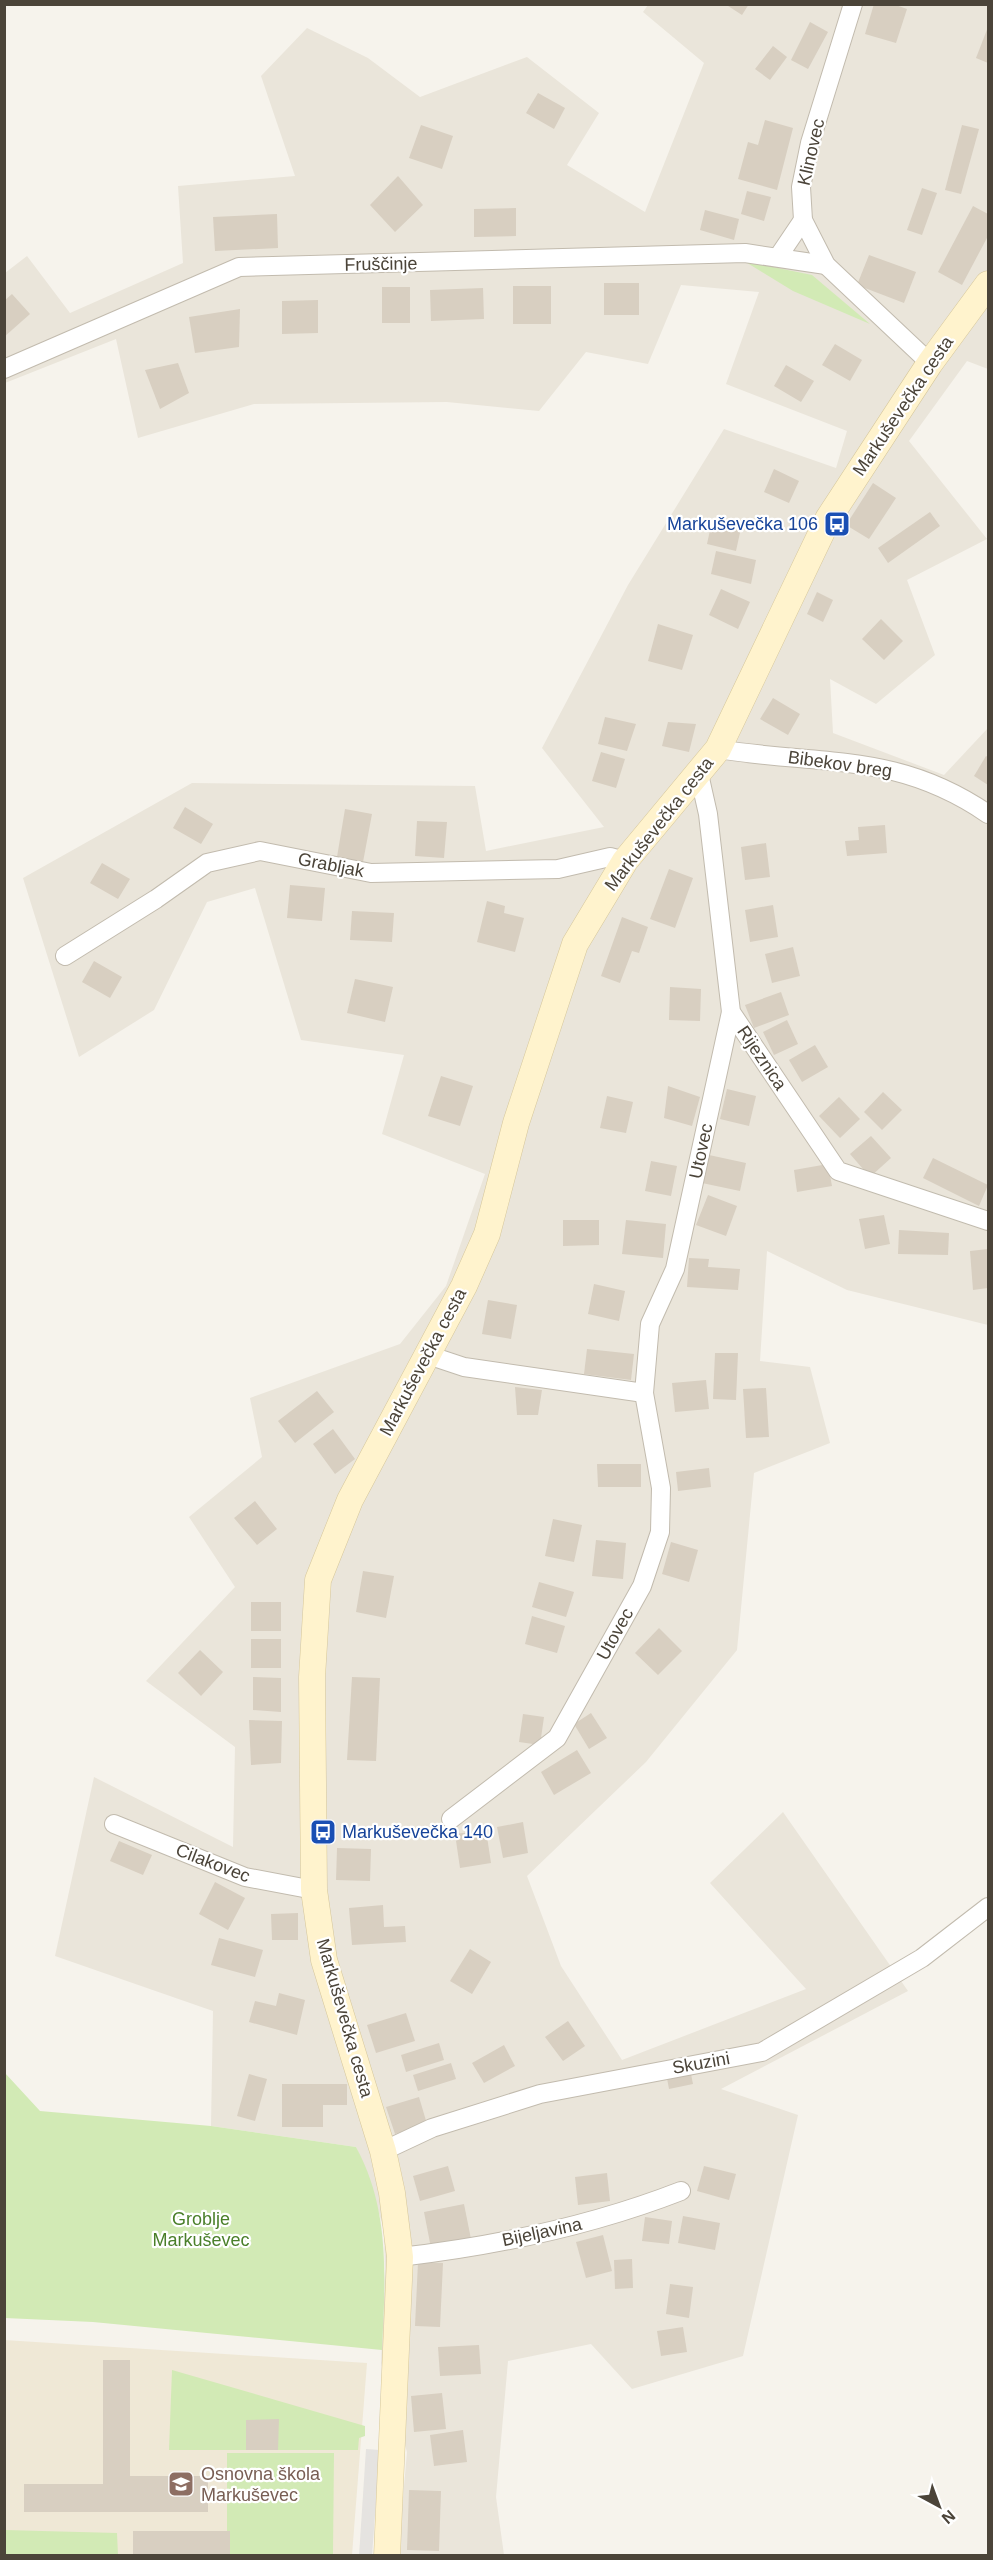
<svg xmlns="http://www.w3.org/2000/svg" width="993" height="2560" font-family="Arial,sans-serif">
  <style>
    .residential { fill: #eae5da }
    .education { fill: #efe8d6 }
    .green { fill: #d2eab5 }
    .parking { fill: #e5e3e0 }
    .building { fill: #d8cfc1 }
    .lines { fill: none; stroke-linecap: round; stroke-linejoin: round }
    .street-casing { stroke: #c2bbae; stroke-width: 20 }
    .secondary-casing { stroke: #d6c79b; stroke-width: 27 }
    .street { stroke: #fff; stroke-width: 18 }
    .secondary { stroke: #fff3cd; stroke-width: 26 }
    .labels { text-anchor: middle; stroke-width: 4.5; stroke-linejoin: round; paint-order: stroke }
    .street-label { font-size: 18px; fill: #4b4439; stroke: #fff }
    .transit-label { font-size: 18px; fill: #164399; stroke: #fff; text-anchor: end }
    .park-label { font-size: 18px; fill: #4a7f2a; stroke: #fff }
    .education-label { font-size: 18px; fill: #785e54; stroke: #fff; text-anchor: start }
  </style>
  <rect width="100%" height="100%" fill="#f6f3ec"/>
  <path class="residential" d="M648,5H988V369L967,361L909,441L987,539L907,580L935,655L876,704L830,679L833,733L944,775L988,728V1325L847,1290L767,1251L760,1361L810,1367L830,1443L754,1473L737,1650L646,1762L527,1876L561,1966L622,2060L806,1989L710,1883L783,1812L908,1991L721,2089L798,2115L743,2356L632,2389L591,2344L508,2361L496,2497L504,2555H398L407,2452L381,2363L385,2271L384,2230L366,2170L356,2147L211,2126L213,2011L55,1956L94,1777L233,1847L235,1747L146,1681L235,1587L189,1517L262,1457L250,1398L400,1344L446,1286L485,1174L382,1134L404,1055L301,1040L255,888L207,902L154,1010L79,1057L23,878L192,783L475,786L486,851L604,827L542,748L628,585L724,429L836,468L847,431L726,384L759,292L681,285L648,364L586,352L539,411L447,402L254,404L138,438L116,339L5,383V273L27,256L70,313L183,263L178,186L295,176L261,76L307,28L368,58L420,97L527,57L599,113L567,165L645,212L704,63L643,12Z"/>
  <path class="education" d="M4,2340L367,2363L352,2555H5Z"/>
  <g class="green">
    <path d="M744,261L812,275L870,324L793,291Z"/>
    <path d="M5,2073L40,2111L211,2126L356,2147C391,2211 385,2280 382,2350L93,2322L5,2318Z"/>
    <path d="M172,2370L365,2426V2436L359,2438L358,2450H169Z"/>
    <path d="M227,2453H334L333,2555L227,2556Z"/>
    <path d="M5,2530L117,2533L118,2555H5Z"/>
  </g>
  <path class="parking" d="M366,2449L380,2450L372,2555L359,2556Z"/>
  <g class="building">
    <path d="M725,4H749L742,15Z"/>
    <path d="M874,4H893L907,9L896,43L865,34Z"/>
    <path d="M810,22L828,32L808,69L791,60Z"/>
    <path d="M988,27V63L976,58Z"/>
    <path d="M773,46L787,57L770,80L755,69Z"/>
    <path d="M538,93L565,108L554,129L526,113Z"/>
    <path d="M765,120L793,128L777,190L738,179L748,142L758,145Z"/>
    <path d="M421,125L453,136L442,169L409,158Z"/>
    <path d="M962,125L979,129L961,194L945,190Z"/>
    <path d="M398,176L423,205L395,232L370,205Z"/>
    <path d="M922,188L937,193L922,235L907,230Z"/>
    <path d="M747,191L771,197L764,221L741,214Z"/>
    <path d="M973,206L988,214V236L962,285L938,272Z"/>
    <path d="M516,208V236L474,237V209Z"/>
    <path d="M705,210L739,219L734,240L700,230Z"/>
    <path d="M277,214L278,248L215,251L213,217Z"/>
    <path d="M869,255L916,272L904,303L857,285Z"/>
    <rect x="604" y="283" width="35" height="32"/>
    <rect x="513" y="286" width="38" height="38"/>
    <rect x="382" y="287" width="28" height="36"/>
    <path d="M483,288L484,319L431,321L430,290Z"/>
    <path d="M12,294L30,314L4,337V301Z"/>
    <path d="M318,300V333L282,334V301Z"/>
    <path d="M240,309L239,347L195,353L189,317Z"/>
    <path d="M835,344L862,360L850,381L822,365Z"/>
    <path d="M178,363L189,393L160,409L145,370Z"/>
    <path d="M786,365L814,381L801,402L774,386Z"/>
    <path d="M774,469L799,481L789,503L764,492Z"/>
    <path d="M873,483L896,498L869,539L846,525Z"/>
    <path d="M930,512L940,526L888,563L878,548Z"/>
    <path d="M712,521L741,528L736,551L707,544Z"/>
    <path d="M716,551L756,560L751,584L711,574Z"/>
    <path d="M721,589L750,602L738,629L709,615Z"/>
    <path d="M817,592L833,600L823,622L807,614Z"/>
    <path d="M881,619L903,641L884,660L862,639Z"/>
    <path d="M658,624L693,635L682,670L648,661Z"/>
    <path d="M773,698L800,714L788,735L760,719Z"/>
    <path d="M605,717L636,724L627,751L598,744Z"/>
    <path d="M668,722L696,724L689,752L662,746Z"/>
    <path d="M601,752L625,759L616,788L592,781Z"/>
    <path d="M986,756L988,757V785L974,776Z"/>
    <path d="M185,807L213,824L201,844L173,828Z"/>
    <path d="M345,809L372,814L363,862L337,857Z"/>
    <path d="M417,821L447,822L444,858L415,856Z"/>
    <path d="M885,825L887,853L847,856L845,841L859,840L858,827Z"/>
    <path d="M766,843L770,877L745,880L741,847Z"/>
    <path d="M102,863L130,879L118,899L90,883Z"/>
    <path d="M669,869L693,878L675,928L650,919Z"/>
    <path d="M290,885L325,888L322,921L287,918Z"/>
    <path d="M487,901L505,906L504,913L524,918L515,952L477,942Z"/>
    <path d="M773,905L778,937L750,942L745,910Z"/>
    <path d="M352,911L394,913L392,942L350,940Z"/>
    <path d="M622,917L648,927L639,953L632,951L620,983L601,976Z"/>
    <path d="M793,947L800,976L772,983L765,954Z"/>
    <path d="M94,961L122,977L110,998L82,982Z"/>
    <path d="M355,979L393,987L385,1022L347,1013Z"/>
    <path d="M670,987L701,989L700,1021L669,1020Z"/>
    <path d="M781,992L789,1015L754,1028L745,1005Z"/>
    <path d="M787,1020L798,1044L774,1055L763,1032Z"/>
    <path d="M815,1045L828,1067L802,1082L789,1060Z"/>
    <path d="M441,1076L473,1086L460,1126L428,1116Z"/>
    <path d="M668,1086L700,1097L692,1126L664,1118Z"/>
    <path d="M727,1089L756,1096L749,1126L720,1119Z"/>
    <path d="M883,1092L902,1110L882,1130L864,1112Z"/>
    <path d="M607,1096L633,1102L626,1133L600,1128Z"/>
    <path d="M839,1097L860,1119L840,1138L819,1116Z"/>
    <path d="M871,1136L891,1158L870,1177L850,1154Z"/>
    <path d="M709,1155L746,1163L740,1191L702,1183Z"/>
    <path d="M933,1158L988,1185L979,1206L923,1178Z"/>
    <path d="M651,1161L677,1166L671,1196L645,1191Z"/>
    <path d="M828,1164L832,1186L797,1192L794,1170Z"/>
    <path d="M708,1195L737,1206L726,1236L696,1225Z"/>
    <path d="M884,1215L890,1244L865,1249L859,1219Z"/>
    <path d="M563,1220H599V1245L563,1246Z"/>
    <path d="M626,1220L666,1224L663,1258L622,1254Z"/>
    <path d="M899,1230L949,1233L948,1255L898,1254Z"/>
    <path d="M988,1249V1288L973,1290L970,1251Z"/>
    <path d="M689,1258L709,1259L708,1267L740,1269L738,1290L687,1287Z"/>
    <path d="M594,1284L625,1291L619,1321L588,1314Z"/>
    <path d="M488,1300L517,1305L511,1339L482,1334Z"/>
    <path d="M587,1349L634,1354L631,1380L584,1374Z"/>
    <path d="M715,1353H738L736,1400L713,1399Z"/>
    <path d="M706,1380L709,1409L675,1412L672,1383Z"/>
    <path d="M515,1387L542,1390L538,1415H517Z"/>
    <path d="M766,1388L769,1437L746,1438L743,1389Z"/>
    <path d="M317,1391L334,1412L295,1443L278,1421Z"/>
    <path d="M333,1429L355,1459L335,1474L313,1444Z"/>
    <path d="M597,1464H641V1487H598Z"/>
    <path d="M709,1468L711,1487L678,1491L676,1472Z"/>
    <path d="M255,1501L277,1529L257,1545L234,1518Z"/>
    <path d="M553,1519L582,1525L574,1562L545,1556Z"/>
    <path d="M596,1540L626,1543L623,1579L592,1576Z"/>
    <path d="M671,1542L698,1550L689,1582L662,1574Z"/>
    <path d="M363,1571L394,1576L386,1618L356,1612Z"/>
    <path d="M539,1582L574,1592L566,1617L532,1607Z"/>
    <rect x="251" y="1602" width="30" height="29"/>
    <path d="M532,1616L565,1626L557,1653L525,1644Z"/>
    <path d="M659,1628L682,1651L658,1675L635,1653Z"/>
    <rect x="251" y="1639" width="30" height="29"/>
    <path d="M200,1650L223,1672L201,1696L178,1673Z"/>
    <path d="M253,1677L281,1678V1712L253,1710Z"/>
    <path d="M352,1677L380,1678L376,1761L347,1760Z"/>
    <path d="M591,1713L607,1738L589,1749L574,1724Z"/>
    <path d="M523,1714L544,1717L540,1745L519,1742Z"/>
    <path d="M249,1720L282,1721L281,1763L251,1765Z"/>
    <path d="M577,1750L591,1773L554,1795L541,1772Z"/>
    <path d="M523,1822L528,1853L503,1858L497,1827Z"/>
    <path d="M486,1830L491,1863L460,1868L455,1834Z"/>
    <path d="M119,1841L152,1855L143,1875L110,1861Z"/>
    <path d="M337,1848L371,1849L370,1881L336,1880Z"/>
    <path d="M215,1882L245,1898L228,1930L199,1914Z"/>
    <path d="M383,1905L384,1927L405,1926L406,1942L352,1945L349,1908Z"/>
    <path d="M298,1913V1940H272L271,1914Z"/>
    <path d="M219,1938L263,1950L255,1977L211,1965Z"/>
    <path d="M470,1949L491,1962L472,1994L450,1981Z"/>
    <path d="M279,1993L305,2000L297,2035L249,2022L255,2001L276,2006Z"/>
    <path d="M406,2013L415,2041L376,2053L367,2025Z"/>
    <path d="M568,2021L585,2046L563,2061L545,2037Z"/>
    <path d="M439,2043L444,2060L406,2072L401,2055Z"/>
    <path d="M504,2045L515,2066L484,2083L472,2063Z"/>
    <path d="M451,2063L456,2079L418,2091L413,2075Z"/>
    <path d="M690,2069L693,2084L669,2089L666,2073Z"/>
    <path d="M249,2074L267,2079L255,2121L237,2116Z"/>
    <path d="M282,2084H347V2105H323V2127H282Z"/>
    <path d="M419,2097L427,2124L395,2134L386,2107Z"/>
    <path d="M448,2166L455,2191L420,2201L413,2176Z"/>
    <path d="M704,2166L736,2174L729,2200L697,2191Z"/>
    <path d="M607,2173L610,2201L578,2205L575,2177Z"/>
    <path d="M464,2204L471,2239L431,2248L424,2212Z"/>
    <path d="M683,2216L720,2223L715,2250L678,2243Z"/>
    <path d="M645,2217L672,2221L669,2244L642,2241Z"/>
    <path d="M603,2235L612,2271L586,2278L576,2242Z"/>
    <path d="M632,2259L633,2288L615,2289L614,2260Z"/>
    <path d="M418,2262L443,2263L440,2327L415,2326Z"/>
    <path d="M670,2284L693,2287L689,2318L666,2314Z"/>
    <path d="M683,2327L687,2352L661,2356L657,2331Z"/>
    <path d="M479,2345L481,2374L440,2376L438,2347Z"/>
    <path d="M103,2360H130V2476H208V2512H24V2484H103Z"/>
    <path d="M442,2393L446,2429L414,2432L411,2396Z"/>
    <path d="M279,2419L278,2450H246V2420Z"/>
    <path d="M463,2430L467,2462L434,2466L430,2435Z"/>
    <path d="M409,2490L441,2491L439,2551L407,2550Z"/>
    <rect x="133" y="2531" width="97" height="25"/>
  </g>
  <g class="lines">
    <g class="street-casing">
      <g id="street">
        <path d="M853,4L810,143L801,187L803,220L826,265L930,363"/>
        <path d="M778,257L803,220"/>
        <path d="M4,369L239,267L745,253L826,265"/>
        <path d="M718,749C821,766 896,751 988,814"/>
        <path d="M699,774L708,814L731,1012L838,1171L988,1221"/>
        <path d="M65,956L156,899L207,863L260,851L371,873L558,869L610,857L625,861"/>
        <path d="M428,1355L464,1367L644,1393"/>
        <path d="M451,1819L557,1738L642,1586L660,1532L661,1488L644,1393L650,1324L675,1269L731,1012"/>
        <path d="M114,1824L245,1877L314,1890"/>
        <path d="M383,2151L432,2128L540,2094L762,2052L922,1958L988,1907"/>
        <path d="M400,2257C495,2246 591,2226 681,2191"/>
      </g>
    </g>
    <g class="secondary-casing">
      <path id="secondary" d="M387,2556L400,2257L392,2193L383,2151L324,1960L314,1890L312,1677L318,1580L350,1500L464,1286L487,1234L516,1123L575,944L625,861L718,749L828,519L930,363L988,284"/>
    </g>
    <use href="#street" class="street"/>
    <use href="#secondary" class="secondary"/>
  </g>
  <defs>
    <g id="bus-square" transform="scale(1.35)"><rect x="-9" y="-9" width="18" height="18" rx="4" fill="#1a4fb4" stroke="#fff"/><path d="M-5-6H5V4H4V6H2V4H-2V6H-4V4H-5ZM-3.5-4V0h7V-4ZM-3.5 1.2v1.5H-2V1.2ZM2 1.2v1.5H3.5V1.2Z" fill="#fff"/></g>
    <g id="school-square" transform="scale(1.35)"><rect x="-9" y="-9" width="18" height="18" rx="4" fill="#8d6e63" stroke="#fff"/><path d="M0-5L7-2L0 1L-7-2ZM-4 1L0 2.5L4 1V4Q0 6-4 4Z" fill="#fff"/></g>
  </defs>
  <g fill-rule="evenodd">
    <use href="#bus-square" x="837" y="524"/>
    <use href="#bus-square" x="323" y="1832"/>
    <use href="#school-square" x="181" y="2484"/>
  </g>
  <g class="labels">
    <g class="street-label">
      <text transform="translate(811 152) rotate(-77)" y="6">Klinovec</text>
      <text transform="translate(381 264) rotate(-1)" y="6">Fruščinje</text>
      <text transform="translate(903 406) rotate(-56)" y="6">Markuševečka cesta</text>
      <text transform="translate(840 764) rotate(8)" y="6">Bibekov breg</text>
      <text transform="translate(659 824) rotate(-52)" y="6">Markuševečka cesta</text>
      <text transform="translate(331 865) rotate(11)" y="6">Grabljak</text>
      <text transform="translate(762 1058) rotate(56)" y="6">Rijeznica</text>
      <text transform="translate(701 1151) rotate(-78)" y="6">Utovec</text>
      <text transform="translate(423 1362) rotate(-62)" y="6">Markuševečka cesta</text>
      <text transform="translate(615 1634) rotate(-61)" y="6">Utovec</text>
      <text transform="translate(213 1863) rotate(21)" y="6">Cilakovec</text>
      <text transform="translate(345 2018) rotate(74)" y="6">Markuševečka cesta</text>
      <text transform="translate(701 2063) rotate(-10)" y="6">Skuzini</text>
      <text transform="translate(542 2232) rotate(-12)" y="6">Bijeljavina</text>
    </g>
    <g class="transit-label">
      <text x="818" y="530">Markuševečka 106</text>
      <text x="342" y="1838" text-anchor="start">Markuševečka 140</text>
    </g>
    <g class="park-label">
      <text x="201" y="2225">Groblje<tspan x="201" dy="21">Markuševec</tspan></text>
    </g>
    <g class="education-label">
      <text x="201" y="2480">Osnovna škola<tspan x="201" dy="21">Markuševec</tspan></text>
    </g>
  </g>
  <rect width="993" height="2560" fill="none" stroke="#4b4439" stroke-width="12"/>
  <g transform="translate(939 2506) rotate(139)" stroke="#ffffff" stroke-width="4.5" paint-order="stroke">
  <path d="M0-4.5L10 22L0 15L-10 22Z" fill="#4b4439"/>
  <text y="-9" font-size="16" font-weight="bold" text-anchor="middle" fill="#4b4439">N</text>
  </g>
</svg>
